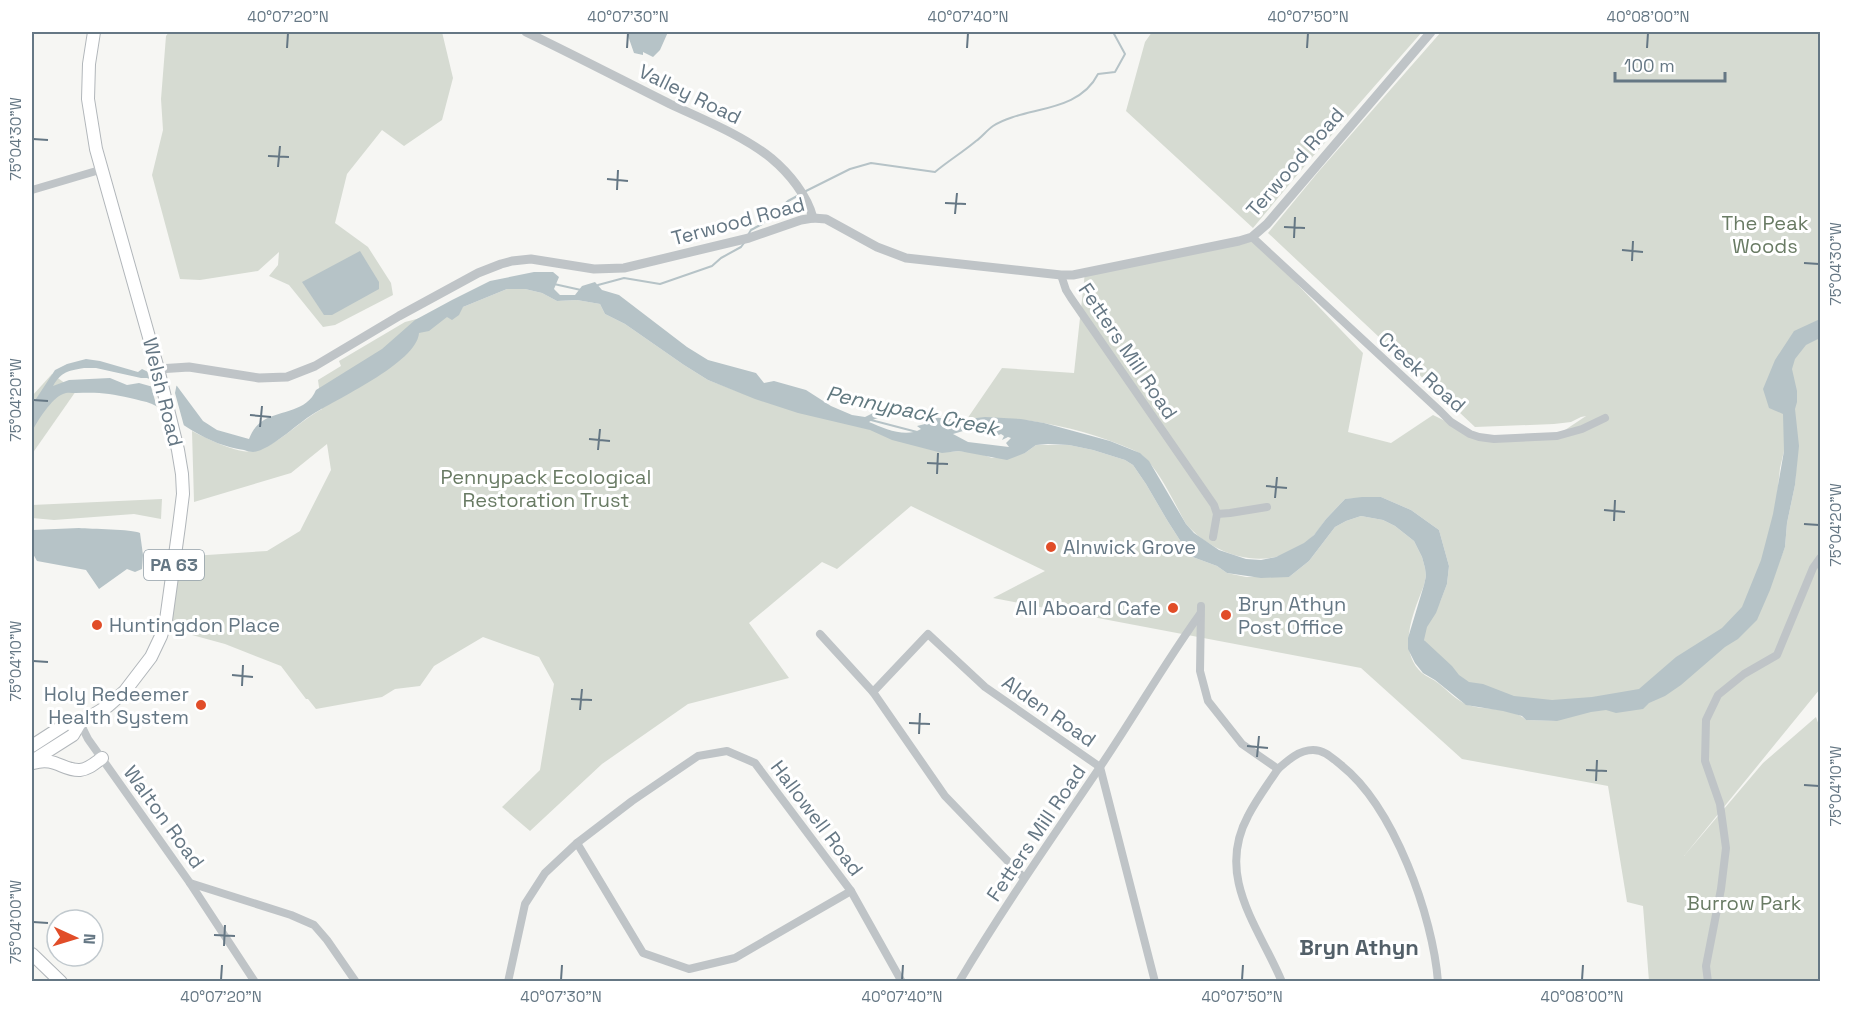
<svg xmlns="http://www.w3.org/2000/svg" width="1852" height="1013" font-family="'Space Grotesk',sans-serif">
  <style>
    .green { fill: #d6dbd2; fill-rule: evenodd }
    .water { fill: #b6c3c7; fill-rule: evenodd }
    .pier { fill: #f6f6f3 }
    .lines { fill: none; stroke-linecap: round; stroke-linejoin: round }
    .stream { stroke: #b6c3c7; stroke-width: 2 }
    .primary-casing { stroke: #b1b6ba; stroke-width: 14 }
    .minor { stroke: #bfc4c7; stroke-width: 8 }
    .tertiary { stroke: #bfc4c7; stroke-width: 9 }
    .primary { stroke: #fff; stroke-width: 12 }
    .ticks { fill: none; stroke: #657784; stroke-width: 2 }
    .poi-dot { fill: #e14d28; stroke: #fff; stroke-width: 2 }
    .labels { text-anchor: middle; stroke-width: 6; stroke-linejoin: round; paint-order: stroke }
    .shield { fill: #fff; stroke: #93a0a9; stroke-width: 1.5 }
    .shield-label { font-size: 18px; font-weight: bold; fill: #657784 }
    .street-label { font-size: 20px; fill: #657784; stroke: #fff }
    .park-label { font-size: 20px; fill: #697b64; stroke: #fff }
    .poi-label { font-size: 20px; fill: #657784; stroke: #fff; text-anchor: start }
    .water-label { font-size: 21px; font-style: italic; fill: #617980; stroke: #fff }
    .quarter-label { font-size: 22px; font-weight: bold; fill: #536069; stroke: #fff }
    .neatline { fill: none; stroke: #657784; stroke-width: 2 }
    .ticks-label { font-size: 15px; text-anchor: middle; fill: #657784 }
  </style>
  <rect width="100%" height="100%" fill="#f6f6f3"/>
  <g class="green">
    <path d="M169,32H442L453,78L442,120L404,146L382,130L347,174L335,223L368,247L391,283L393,295L335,325L323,327L289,285L269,276L278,265L279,252L258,271L200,280L180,279L152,175L163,130L161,99L166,36Z"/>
    <path d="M1152,32H1422L1308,162L1253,228L1126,111L1145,42Z"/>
    <path d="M1441,32H1820V689L1684,856L1763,763L1816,717L1820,728V981H1649L1643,906L1627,902L1608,786L1462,759L1361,668L993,598L1045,571L911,506L837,569L822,562L749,623L789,678L688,704L602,764L530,831L502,807L540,770L554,684L539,657L483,637L434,666L420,686L395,689L382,697L316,709L308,699H306L281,666L225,644L170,629L177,570L191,568L192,556L267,551L300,531L331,470L327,444L291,473L194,502L192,431C206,438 239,455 254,451C277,446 301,420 322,409L318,380L341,366L339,361L405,322L463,307L507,289H525L542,293L557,301L577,300L600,304L605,314L625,324L684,365L708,380L747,395L951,452L959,451L978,453L992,458L1025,453L1036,445H1069L1093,450L1125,460L1133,465L1146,484L1167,520L1190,556L1217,566L1227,573L1246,577H1289L1309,561L1335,527L1346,521L1361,516L1383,520L1395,526L1414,541L1422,557L1425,568L1426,576L1424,585C1414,612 1396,649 1422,673C1427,677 1433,679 1438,683C1447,690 1457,701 1468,705C1486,711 1511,706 1526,720L1557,721L1491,699L1448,672L1425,642L1421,633L1440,602L1447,584L1449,566L1439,530L1411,510L1381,497L1345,499C1339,506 1332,512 1326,519C1322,524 1319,530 1314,535C1277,574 1219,561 1186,524C1175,504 1163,478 1148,461C1141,452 1131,449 1121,445C1076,427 1015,414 967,419L1002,368L1074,373L1085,272L1252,237L1363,353L1348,432L1391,443L1433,415L1484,440L1556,436L1586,416L1581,417L1571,422L1554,424L1475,427L1268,233L1319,171ZM1798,441L1795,485L1787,523L1785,547L1767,594L1780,468L1784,451Z"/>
    <path d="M52,374L76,391L32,454V396Z"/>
    <path d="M162,499L161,519L134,514L54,520L32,518V505Z"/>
  </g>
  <g class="water">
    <path d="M628,32H668L660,50L653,57L643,52V55L634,53L627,33Z"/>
    <path d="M360,251L379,282V289L332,315H324L302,282Z"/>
    <path d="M534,272H553L559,277L554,289L560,295H575L582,286L595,282L602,290L619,295L687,347L708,360L756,373L764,383L774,381L806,390L831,406L852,415L865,417L875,412H881L885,409L900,410L931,417L959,420L985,417L1021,419L1044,423L1110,441L1140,453L1149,461L1186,524L1194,533L1219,550L1246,559L1261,560L1276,557L1304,543L1314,535L1326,519L1345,499L1362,497H1381L1411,510L1439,530L1449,566L1447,584L1436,613L1427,627L1424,640L1452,666L1459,675L1469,682L1483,684L1514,696L1552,700L1592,697L1639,689L1676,657L1722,628L1742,607L1761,560L1773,514L1784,451L1783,414L1769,408L1763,389L1775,360L1794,331L1820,319V338L1806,345L1795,359L1792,369L1797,391V402L1795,409L1799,446L1795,485L1787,523L1785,547L1770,590L1757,620L1738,639L1725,647L1681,685L1665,696L1649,703L1643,709L1616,713L1606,710L1591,712L1557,721L1526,720L1522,716L1503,711L1466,705L1435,680L1423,673L1415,663L1408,649V638L1424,585L1426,576L1425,568L1422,557L1414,541L1395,526L1383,520L1361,516L1346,521L1335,527L1309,561L1289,577L1261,578L1227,573L1217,566L1190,556L1167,520L1146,484L1133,465L1125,460L1093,450L1069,445L1048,444L1036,445L1025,453L1007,460L959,451L942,453L892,440L870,430L798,413L755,399L708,380L684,365L625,324L605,314L600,304L577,300L557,301L542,293L525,289H507L463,307L459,315L452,320L447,317L429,331L419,333C417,363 334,400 310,416C296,425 269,451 253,452C250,452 247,451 244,450C225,447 210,441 193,431C179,423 167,411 152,404C145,401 137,400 130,398C110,393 97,392 76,393C71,393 67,392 63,394C52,398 37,421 32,432V405L55,370L67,364L86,359L100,361L138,372L142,369L177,386L203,421L217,430L249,439C252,431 256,425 264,420C281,410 307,412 316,390L382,349L415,320L452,300L490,281ZM84,368H96L141,378H147L171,387V392L139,383L127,385L110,378L69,380L53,386C62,371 68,371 84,368ZM893,414C903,414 911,415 917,422L920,420L925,424L917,426L921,429C906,438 885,429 869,422C877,417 885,417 893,414ZM983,425H990L993,434L996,436L1001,434L1004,436L1002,440L1008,437L1011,438L1006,443L1009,447L968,442L953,434Z"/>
    <path d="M79,528C91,529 132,529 140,533L143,555L142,569L135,572L127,569L99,589L86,570L37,561L32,552V530Z"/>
  </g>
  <path class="pier" d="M147,370L161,375L177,383L175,393L184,426L158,411L150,383L159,386L150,382Z"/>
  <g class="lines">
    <g class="stream">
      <path d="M804,192L850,169L871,163L935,172C948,161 963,152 976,141C982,137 987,130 993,126C1024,106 1078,114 1098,74L1115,72L1125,54L1113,32"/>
      <path d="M748,235L751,230L762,224L788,201L799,195"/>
      <path d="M554,284L581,290"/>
      <path d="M598,285L624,278L660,284L712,266L721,258L741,247L744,243"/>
      <path d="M871,420L917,432"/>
    </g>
    <g class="primary-casing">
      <g id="primary">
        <path d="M32,746L66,724L80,723"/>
        <path d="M32,761L73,735L80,723L108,706L125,691L151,657L161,636L166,620L179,526L183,494L182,474L178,450L158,369L96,149L88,99L89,64L94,32"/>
        <path d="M33,763C55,756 63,771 80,770C89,769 95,763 102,758"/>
        <path d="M32,954L61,982"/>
      </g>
    </g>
    <g class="minor">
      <path d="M32,190L103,169"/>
      <path d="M1252,237L1441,412L1451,422L1470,434L1479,437L1494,439L1557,436L1582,429L1605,418"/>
      <path d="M1061,275L1066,290L1071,298L1214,505L1217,514L1213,537"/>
      <path d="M1217,514L1230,513L1267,507"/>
      <path d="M1201,606L1200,671L1208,701L1242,744L1278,769C1288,760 1299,750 1313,750C1325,750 1332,758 1341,765C1394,807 1433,916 1438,982"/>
      <path d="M820,634L873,692L945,796L1024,878"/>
      <path d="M873,692L928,634L985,687L1100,767L1155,982"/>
      <path d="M80,723L88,739L115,777L190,883L291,915L314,925L327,940L356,982"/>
      <path d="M1278,769C1268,784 1256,800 1248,816C1215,877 1259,927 1282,982"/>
      <path d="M577,843L643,953L689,969L735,958L851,891"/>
      <path d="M190,883L255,982"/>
      <path d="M508,982L525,904L545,873L577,843L632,801L698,756L727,751L755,763L851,891L902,982"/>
      <path d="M959,982C1003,908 1052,838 1100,767C1134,717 1164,664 1200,614"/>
      <path d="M1708,982L1706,966L1721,889L1726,848L1720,804L1705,761L1706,720L1718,695L1744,674L1777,655L1813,568L1820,558"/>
    </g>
    <g class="tertiary">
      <path d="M526,32C574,55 622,80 670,104C704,120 742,135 771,158C789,173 807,195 813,218"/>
      <path d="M158,369L189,367L259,378L287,377L315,366L399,316L478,273L501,264L512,261L531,259L594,269L624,268L749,238L801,220L813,218L826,219L877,247L906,258L1061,275H1073L1239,241L1252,237L1267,224L1431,32"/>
    </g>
    <use href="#primary" class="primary"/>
  </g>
  <path class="ticks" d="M287,48L288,33M627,48L628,33M967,48L968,33M1307,48L1308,33M1647,48L1648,33M33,139L48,140M268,156L289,157M278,167L280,146M607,179L628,181M617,190L618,170M945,203L966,204M955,214L957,193M1284,227L1305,228M1294,238L1295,217M1622,250L1643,252M1632,261L1633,241M1804,263L1819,264M33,400L48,401M250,415L271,417M260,427L262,406M589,439L610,441M598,450L600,429M927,463L948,464M937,474L938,453M1266,486L1287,488M1275,498L1277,477M1604,510L1625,512M1614,521L1615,500M1804,524L1819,525M33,661L48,662M232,675L253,677M242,686L243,665M571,699L592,700M580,710L582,689M909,723L930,724M919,734L920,713M1247,746L1268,748M1257,757L1259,736M1586,770L1607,771M1596,781L1597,760M1804,785L1819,786M33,922L48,923M214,935L235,936M224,946L225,925M221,980L222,965M561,980L562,965M902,980L903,965M1242,980L1243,965M1582,980L1583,965"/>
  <g class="poi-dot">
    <circle cx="1051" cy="547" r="6"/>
    <circle cx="1173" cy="608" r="6"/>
    <circle cx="1226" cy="615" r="6"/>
    <circle cx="97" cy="625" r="6"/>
    <circle cx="201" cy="705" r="6"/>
  </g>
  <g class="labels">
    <rect class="shield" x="144" y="550" width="60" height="30" rx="4.5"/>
    <g class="shield-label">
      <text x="174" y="571">PA 63</text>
    </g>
    <g class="street-label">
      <text transform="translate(690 94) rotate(26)" y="7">Valley Road</text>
      <text transform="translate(1295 162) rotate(-49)" y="7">Terwood Road</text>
      <text transform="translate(738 221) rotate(-15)" y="7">Terwood Road</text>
      <text transform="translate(1128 351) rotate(56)" y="7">Fetters Mill Road</text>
      <text transform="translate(1422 372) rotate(42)" y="7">Creek Road</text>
      <text transform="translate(163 392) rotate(76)" y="7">Welsh Road</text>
      <text transform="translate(1049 711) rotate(35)" y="7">Alden Road</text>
      <text transform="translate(164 817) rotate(54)" y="7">Walton Road</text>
      <text transform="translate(817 818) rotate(53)" y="7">Hallowell Road</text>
      <text transform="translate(1036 833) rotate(-56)" y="7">Fetters Mill Road</text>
    </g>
    <g class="park-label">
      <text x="1765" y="230">The Peak<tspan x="1765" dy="23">Woods</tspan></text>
      <text x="546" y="484">Pennypack Ecological<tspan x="546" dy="23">Restoration Trust</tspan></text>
      <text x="1744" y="910">Burrow Park</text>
    </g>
    <g class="poi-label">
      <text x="1063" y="554">Alnwick Grove</text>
      <text x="1238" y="611">Bryn Athyn<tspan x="1238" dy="23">Post Office</tspan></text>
      <text x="1161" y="615" text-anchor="end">All Aboard Cafe</text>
      <text x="109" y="632">Huntingdon Place</text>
      <text x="189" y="701" text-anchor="end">Holy Redeemer<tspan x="189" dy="23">Health System</tspan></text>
    </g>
    <g class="water-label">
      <text transform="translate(912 411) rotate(12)" y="7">Pennypack Creek</text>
    </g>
    <g class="quarter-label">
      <text x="1359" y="955">Bryn Athyn</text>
    </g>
  </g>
  <rect width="1852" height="1013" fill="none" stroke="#ffffff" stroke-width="66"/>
  <g transform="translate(75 938) rotate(94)"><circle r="28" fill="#ffffff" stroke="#c1c9ce" stroke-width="1.5"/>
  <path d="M0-4.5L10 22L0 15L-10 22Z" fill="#e14d28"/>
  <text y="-9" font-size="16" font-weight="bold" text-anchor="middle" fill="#657784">N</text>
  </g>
  <path d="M1615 72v9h110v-9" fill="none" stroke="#657784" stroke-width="3"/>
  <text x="1624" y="72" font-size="18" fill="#657784" stroke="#ffffff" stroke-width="4.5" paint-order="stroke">100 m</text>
  <rect x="33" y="33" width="1786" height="947" class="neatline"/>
  <g class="ticks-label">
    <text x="288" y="22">40°07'20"N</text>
    <text x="628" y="22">40°07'30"N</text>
    <text x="968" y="22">40°07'40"N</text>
    <text x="1308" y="22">40°07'50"N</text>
    <text x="1648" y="22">40°08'00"N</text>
    <text transform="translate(16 139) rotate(-90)" y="5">75°04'30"W</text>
    <text transform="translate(1836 264) rotate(-90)" y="5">75°04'30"W</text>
    <text transform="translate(16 400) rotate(-90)" y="5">75°04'20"W</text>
    <text transform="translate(1836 525) rotate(-90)" y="5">75°04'20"W</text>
    <text transform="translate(16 661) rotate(-90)" y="5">75°04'10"W</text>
    <text transform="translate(1836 786) rotate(-90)" y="5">75°04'10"W</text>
    <text transform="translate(16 922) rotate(-90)" y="5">75°04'00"W</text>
    <text x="221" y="1002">40°07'20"N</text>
    <text x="561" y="1002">40°07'30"N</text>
    <text x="902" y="1002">40°07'40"N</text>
    <text x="1242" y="1002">40°07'50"N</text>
    <text x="1582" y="1002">40°08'00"N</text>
  </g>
</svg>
